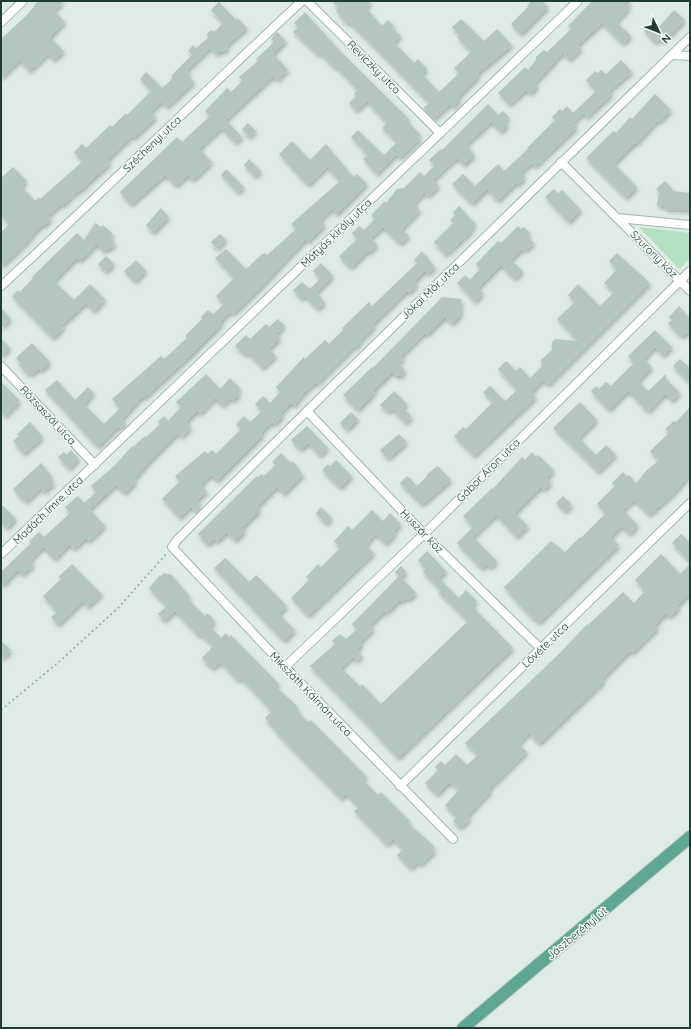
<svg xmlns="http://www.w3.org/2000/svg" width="691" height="1029" font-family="Quicksand,sans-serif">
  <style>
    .green { fill: #b5e0c0 }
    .building { fill: #b4c7bf; filter: url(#shadow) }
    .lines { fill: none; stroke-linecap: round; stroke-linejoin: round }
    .street-casing { stroke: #a1b4ad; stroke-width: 10 }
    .primary-casing { stroke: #c0c9c6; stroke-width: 14 }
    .path { stroke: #7cb3a1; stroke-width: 1.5; stroke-dasharray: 2 3; stroke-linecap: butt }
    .street { stroke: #fff; stroke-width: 8 }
    .primary { stroke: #5fa793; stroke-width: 12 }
    .labels { text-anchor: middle; stroke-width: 3; stroke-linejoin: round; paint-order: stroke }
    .street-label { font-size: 11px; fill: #1e3e35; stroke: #f0f8f4 }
  </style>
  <defs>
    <filter id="shadow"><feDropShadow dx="1.5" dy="3" stdDeviation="2" flood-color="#0004"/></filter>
  </defs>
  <rect width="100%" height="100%" fill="#dfece6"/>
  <path class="green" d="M639,227L690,233V259L679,269Z"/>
  <g class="building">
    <path d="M38,1H64L54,11L65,22L50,37L64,51L54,60L48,54L30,71L20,60L1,78V39L27,15Z"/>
    <path d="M332,1H372L366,8L382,26L388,20L394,26L392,27L401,36L394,42L414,63L418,59L427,69L422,74L439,92L459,73L454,68L471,52L457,37L460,35L452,27L461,19L484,41L497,29L512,45L477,74L479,76L458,97L460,100L453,107L450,104L434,119L423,108L429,103L382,54L349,22L347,24L336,11L339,8Z"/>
    <path d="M531,1H542L548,7L521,34L511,24L528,7L527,6Z"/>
    <path d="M592,1H631L627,6L629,8L616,22L631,36L623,44L602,23L578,45L581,49L569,60L563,53L535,83L538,86L530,94L526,90L510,105L498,93L525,67L528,70L536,60V57L544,50L547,52L571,29L568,26Z"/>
    <path d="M219,2L236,20L238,18L247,28L227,45L228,48L224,52L220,51L217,55L210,48L187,70L190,73L188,75L194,82L167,107L161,102L151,112L156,117L134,138L132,136L107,160L110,163L79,192L78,191L62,206L61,204L48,216L51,219L44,226L43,224L31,236L32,237L1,267V232L9,224L1,215V178L13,167L27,181L21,186L35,201L39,197L40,199L83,161L74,152L82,144L86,148L110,125L112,127L126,113L127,115L151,91L140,79L146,72L162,88L173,78L171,76L192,55L188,51L193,45L196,48L208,38L207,34L211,30L215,31L223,23L211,10Z"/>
    <path d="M674,10L685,20L663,42L659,39L656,43L644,31L653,23L658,28Z"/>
    <path d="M305,12L340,51L409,119L407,121L421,135L418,137L420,139L400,158L397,154L377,174L363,159L368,155L351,137L358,130L384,155L397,142L382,128L387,123L367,101L356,111L349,103L356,96L354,94L358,90L336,67L335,68L320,53L318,55L293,32L298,27L294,23Z"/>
    <path d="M277,32L286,41L273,54L288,70L277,80L273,76L226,120L242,137L236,143L221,128L199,149L212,162L193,180L188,175L176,186L165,175L132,204L128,202L120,192L177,137L182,142L210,116L205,111L227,88L231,92L242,81L239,77L258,61L256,59L274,42L271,39Z"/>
    <path d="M621,60L632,72L609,91L612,94L587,117L584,113L573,123L577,127L535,167L532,163L521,173L525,177L518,185L516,183L498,201L487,189L472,204L452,184L463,174L475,186L498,164L504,171L528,149L527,148L555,120L552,117L560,109L562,111L567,106L573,113L596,91L586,80L595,71L598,73L601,70L606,74Z"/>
    <path d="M655,94L671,110L659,122L657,121L636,144L635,143L614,164L637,187L626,198L586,158L608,136L614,131L616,133L630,117L632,119Z"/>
    <path d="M488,104L498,115L503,111L509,117L505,122L508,125L501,132L491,122L467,144L474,155L464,165L457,158L433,180L439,186L428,196L424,193L414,204L420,210L402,229L409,236L400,244L383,227L371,238L377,245L370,252L368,251L351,268L339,256L357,239L352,233L359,226L364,230L375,219L371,215L385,201L386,203L397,189L404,188L420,172L424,176L435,165L429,160L441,149L442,150Z"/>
    <path d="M248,123L256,131L249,137L242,129Z"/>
    <path d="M292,141L310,160L326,144L349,172L354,177L357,174L367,184L337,214L332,209L320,220L325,225L308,242L306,239L260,288L233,314L231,311L220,322L222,324L187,359L144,398L142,397L122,419L126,423L120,428L119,426L98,447L45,390L57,380L75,400L88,387L94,393L84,404L104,424L120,408L112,399L161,356L164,359L187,338L185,336L202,319L201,317L208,310L213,314L224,304L216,296L234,278L215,258L226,249L246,269L260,256L265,253L267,255L296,229L291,224L340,181L327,167L308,185L279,154Z"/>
    <path d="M249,159L261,171L255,177L244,165Z"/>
    <path d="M226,169L244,187L238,193L221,175Z"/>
    <path d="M665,181L674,191L690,193V210L664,209V206H657L659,192L656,189Z"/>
    <path d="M554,189L558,194L562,190L581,210L569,222L545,197Z"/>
    <path d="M459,206L476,224L471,228L473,230L446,255L434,242L453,223L450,220L455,215L453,212Z"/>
    <path d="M161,208L169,217L153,233L146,225Z"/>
    <path d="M95,223L101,227L103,225L113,234L111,236L115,246L104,251L97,244L80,261L77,258L54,281L74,300L90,284L105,299L94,311L86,303L61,326L64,328L53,338L12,296L18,290L20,292L33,278L32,277L77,233L84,240Z"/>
    <path d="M518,226L521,229L524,227L530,233L527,236L534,243L525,251L522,249L511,260L523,271L515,279L501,265L478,288L483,293L475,302L457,283L465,275L470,280L480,269L476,264L488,251L498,241L501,243Z"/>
    <path d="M220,234L226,240L217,249L211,242Z"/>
    <path d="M422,251L435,267L428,274L425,271L414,282L417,285L409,293L407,291L373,324L375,326L360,341L361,342L356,347L355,346L317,384L316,382L304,393L294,406L291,403L280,414L283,416L275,424L272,422L261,433L263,435L217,481L211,475L201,485L207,491L197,501L200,505L195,511L191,507L180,518L162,499L180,481L175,476L205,451L208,454L212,450L216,454L241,429L236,424L244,416L250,422L262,411L255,404L263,396L270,403L280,392L276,387L304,357L305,359L325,340L329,344L343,330L342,328L369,302L372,306L417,263L414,260Z"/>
    <path d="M617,253L650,283L548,385L543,380L531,392L536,397L474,456L454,436L463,427L466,429L493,402L483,392L490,386L505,401L517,390L498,369L506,361L516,371L520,367L530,378L542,366L541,360L552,350V342L555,339L578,341L557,319L575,302L568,295L578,284L600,306L614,292L604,283L617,269L609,261Z"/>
    <path d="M106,256L114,264L106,272L98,264Z"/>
    <path d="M136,260L146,271L135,282L124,271Z"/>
    <path d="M321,263L333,276L316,293L325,302L318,309L305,296L302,299L293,290L302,282L310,289L320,279L313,271Z"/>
    <path d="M442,297L461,299V315L452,324L445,317L427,335L425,333L401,356L404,359L399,363L404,369V374L401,376H396L392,372L373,391L375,393L358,410L343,395L372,367L373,368Z"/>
    <path d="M679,306L690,318V336L686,333L682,337L668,323L672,320L669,317Z"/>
    <path d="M1,308L11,319L1,328Z"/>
    <path d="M278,319L285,326L276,334L280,338L269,349L276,356L263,368L248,353L245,355L235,346L246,335L250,339L266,324L269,327Z"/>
    <path d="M655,330L672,347L663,356L655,347L644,359L652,367L638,381L648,391L666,374V379L680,393L672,401L665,394L648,412L628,391L609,410L591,391L596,386L599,389L606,382L611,386L634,363L628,356Z"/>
    <path d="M1,338L10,348L1,357Z"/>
    <path d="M32,343L50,362L41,371L39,368L32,375L29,372L27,374L19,365L21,363L16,358Z"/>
    <path d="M680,359L690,368V383L673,366Z"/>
    <path d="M206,374L220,389L230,378L240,388L237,392L240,394L233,401L230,398L223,406L215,398L200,414L197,411L186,422L191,427L182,437L178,433L149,462L134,479L136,481L134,484L125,493L116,485L90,509L105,526L89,541L86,538L74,549L70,544L55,559L43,547L30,561L34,565L22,575L18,570L1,587V572L31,543L29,541L39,532L44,537L70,513L65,507L78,496L84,503L96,492L91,486L115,465L132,446L133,447L145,436L146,437L160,424L158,422L164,416L168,421L181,407L176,402Z"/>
    <path d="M1,382L20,401L5,416L1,412Z"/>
    <path d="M394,391L407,404L403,408L412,417L406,423L392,409L388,412L380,405Z"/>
    <path d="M580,402L597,420L579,438L596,455L606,445L616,455L598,472L553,428Z"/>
    <path d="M690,407V475L672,495L649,515L634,500L623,510L638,525L630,534L622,526L611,537L619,545L539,623L534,618L533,619L504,587L551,541L565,552L580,537L581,538L606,513L597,504L615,486L612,483L623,472L627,476L629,475L636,483L647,470L659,460L650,451L669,433L665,429L674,421L676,422Z"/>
    <path d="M351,412L358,419L347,430L340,423Z"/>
    <path d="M30,422L43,437L24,454L13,441L19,436L17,434Z"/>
    <path d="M307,426L328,448L320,456L308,443L301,450L291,440Z"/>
    <path d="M399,434L407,442L388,459L380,450Z"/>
    <path d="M71,450L79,459L69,469L58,457L64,452L66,455Z"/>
    <path d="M532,452L536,457L538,455L553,469L552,473L547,478L551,483L544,490L541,487L515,513L528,526L517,537L496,515L473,537L497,561L491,568L487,564L482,569L457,543L473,527L463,516L492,488L493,489L522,457L525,460Z"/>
    <path d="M281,453L290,462H294L303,475L284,494L277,487L257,507L260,510L242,528L245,531L235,541L227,532L217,542L214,539L208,545L198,534L257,476L258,477L261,474L264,476L275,465L272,462Z"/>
    <path d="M336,460L352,476L340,488L322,470L328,464L330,466Z"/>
    <path d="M41,463L52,477L50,479L54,483L44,492L41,488L26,502L13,489Z"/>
    <path d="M438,466L451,480L422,505L400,483L407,476L417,486L428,475L427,474Z"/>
    <path d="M563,496L572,505L565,512L556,503Z"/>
    <path d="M1,504L16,519L7,528L1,522Z"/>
    <path d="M321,507L332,518L326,524L316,513Z"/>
    <path d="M372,510L383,521L390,513L401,524L394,531L396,533L386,544L375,534L366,545L374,553L308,616L291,598L309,580L306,577L318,564L321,567L340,548L334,541L348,526L352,530Z"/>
    <path d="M681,534L690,543V562L672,543Z"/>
    <path d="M427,551L446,571L439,578L459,598L466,590L477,601L472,606L513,648L398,758L363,720L310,666L335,644L332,641L340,634L346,639L357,629L352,624L399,576L395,572L401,566L406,572L401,577L416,593L409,600L406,598L402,602L400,600L387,613L385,611L370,625L374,629L360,642L362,645L357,650L362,656L357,661L353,657L341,668L360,686L362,684L381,704L468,621L438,592L441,590L423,572L426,568L418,560Z"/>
    <path d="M661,554L680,574L690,564V593L677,606L679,608L670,617L666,613L655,625L658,628L632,653L630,651L602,679L604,681L539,744L529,733L519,744L527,752L489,789L491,791L467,816L470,819L460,828L453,821L457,817L445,805L459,790L450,782L437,795L425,783L438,770L435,767L441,761L445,765L456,754L467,765L478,755L465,743L560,653L587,624L588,625L623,592L634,603L644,592L641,589L642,588L635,580Z"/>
    <path d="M225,558L249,582L256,575L287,606L279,614L295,630L284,641L214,568Z"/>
    <path d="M72,564L102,594L88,607L83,601L58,625L51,617L57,612L43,596L61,579L58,577Z"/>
    <path d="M164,573L172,575L190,597L188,599L205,616L207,613L215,621L210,626L221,638L226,633L229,637L231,635L279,684L276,687L295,704L299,710L297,711L308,722L311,720L367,777L363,780L378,795L381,792L410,821L408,823L434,846L432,848L435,851L420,865L417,862L411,869L397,855L403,849L393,839L387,845L354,811L359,807L346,794L341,799L281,737L265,718L272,711L241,678L238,681L220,662L213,669L202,658L213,646L201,635L199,636L175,611L165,621L158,614L167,606L149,588L160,575L161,576Z"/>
    <path d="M1,641L11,650L1,660Z"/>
  </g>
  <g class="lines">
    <g class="street-casing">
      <g id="street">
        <path d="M307,1L440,133"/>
        <path d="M1,22L23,1"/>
        <path d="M672,55L690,56"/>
        <path d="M561,162L617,218L690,225"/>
        <path d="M617,218L690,291"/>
        <path d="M1,286C103,193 200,95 302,1"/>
        <path d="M1,366L95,465"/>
        <path d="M307,411L424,534L541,649"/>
        <path d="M1,554L578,1"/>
        <path d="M285,667L424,534L690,271"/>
        <path d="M400,786L690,503"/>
        <path d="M453,839L285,667L172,547L178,539L307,411L690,37"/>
      </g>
    </g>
    <g class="primary-casing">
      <path id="primary" d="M463,1028L690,837"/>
    </g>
    <path class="path" d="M1,710L60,661L119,607L167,553"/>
    <use href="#street" class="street"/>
    <use href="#primary" class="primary"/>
  </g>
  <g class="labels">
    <g class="street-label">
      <text transform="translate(374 67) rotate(45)" y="4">Reviczky utca</text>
      <text transform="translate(152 144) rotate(-44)" y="4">Széchenyi utca</text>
      <text transform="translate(336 233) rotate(-44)" y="4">Mátyás király utca</text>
      <text transform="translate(654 254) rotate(45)" y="4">Szurony köz</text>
      <text transform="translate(430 291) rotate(-44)" y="4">Jókai Mór utca</text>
      <text transform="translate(48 415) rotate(47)" y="4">Rózsaszál utca</text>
      <text transform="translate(488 470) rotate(-45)" y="4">Gábor Áron utca</text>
      <text transform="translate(48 510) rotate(-44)" y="4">Madách Imre utca</text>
      <text transform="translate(422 531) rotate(46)" y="4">Huszár köz</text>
      <text transform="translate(545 645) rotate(-44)" y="4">Lövéte utca</text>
      <text transform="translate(311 694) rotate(46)" y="4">Mikszáth Kálmán utca</text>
      <text transform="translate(577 933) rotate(-40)" y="4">Jászberényi út</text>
    </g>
  </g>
  <rect width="691" height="1029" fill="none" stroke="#1e3e35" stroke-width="4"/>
  <g transform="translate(659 32) rotate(133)" stroke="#f0f8f4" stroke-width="3" paint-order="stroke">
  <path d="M0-3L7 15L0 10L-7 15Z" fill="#1e3e35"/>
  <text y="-6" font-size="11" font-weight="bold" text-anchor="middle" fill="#1e3e35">N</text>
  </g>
</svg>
